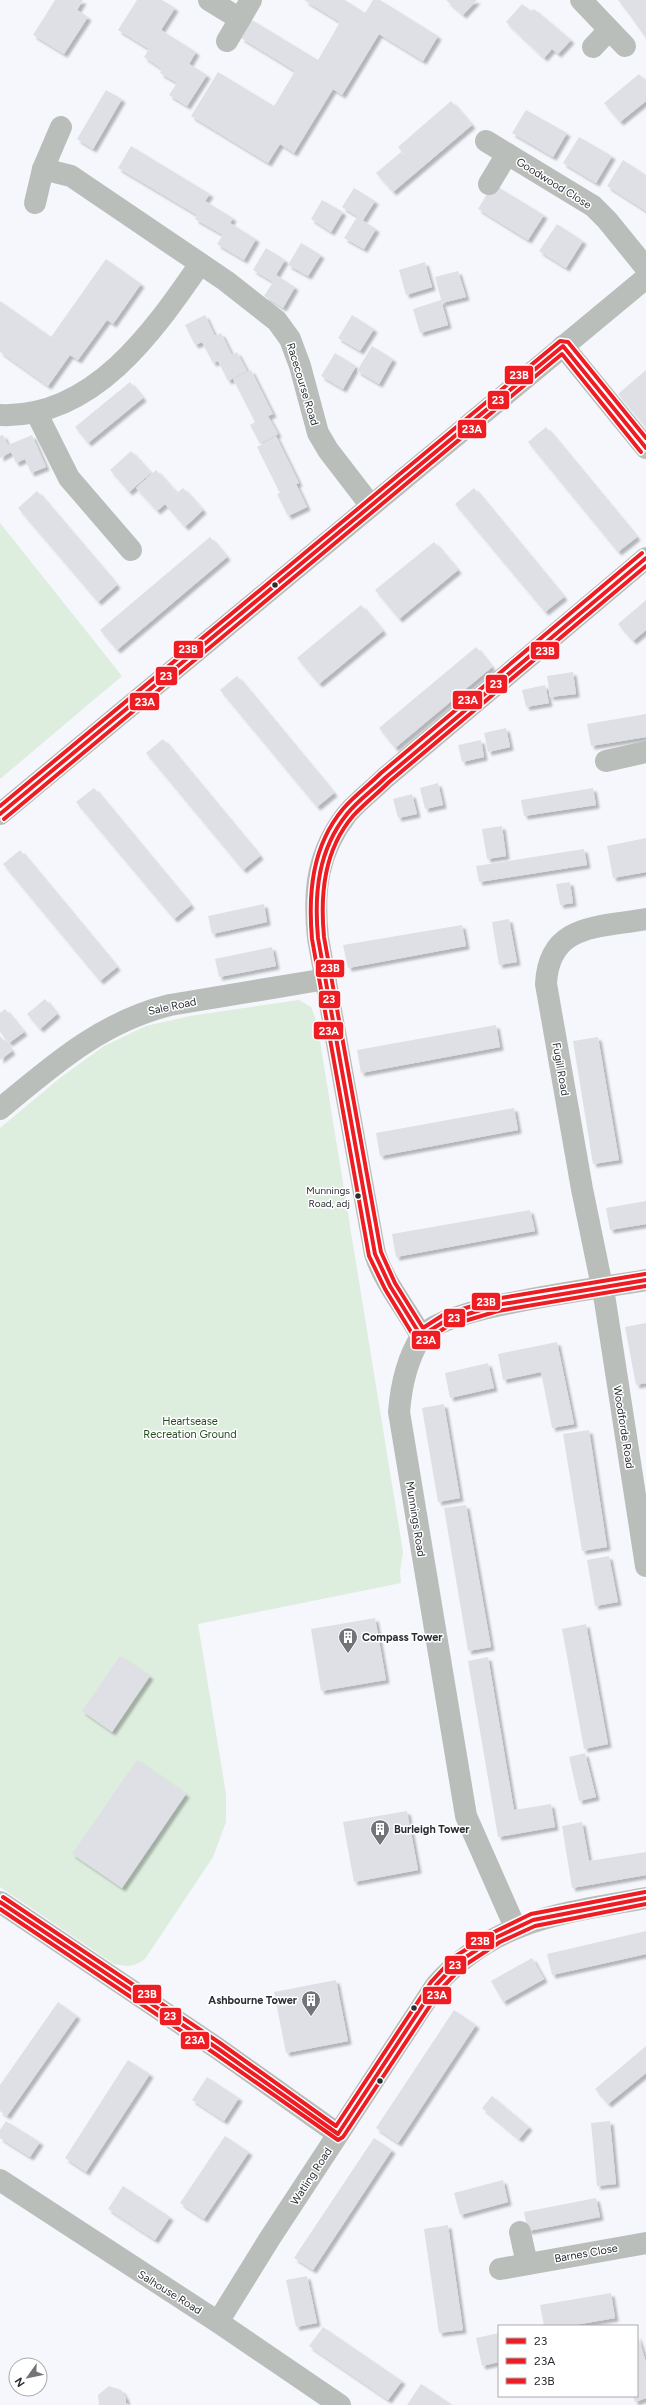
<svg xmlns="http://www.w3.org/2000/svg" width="646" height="2405" font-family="Figtree,sans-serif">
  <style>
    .green { fill: #ddedde }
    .building { fill: #dfe0e6; filter: url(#shadow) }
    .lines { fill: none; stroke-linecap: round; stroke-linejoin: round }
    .minor { stroke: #babebb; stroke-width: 22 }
    .bus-1-casing { stroke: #fff; stroke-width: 7 }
    .bus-2-casing { stroke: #fff; stroke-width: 7 }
    .bus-3-casing { stroke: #fff; stroke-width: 7 }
    .bus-1 { stroke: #ee1d23; stroke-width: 4 }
    .bus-2 { stroke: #ee1d23; stroke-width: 4 }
    .bus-3 { stroke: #ee1d23; stroke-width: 4 }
    .bus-dot { fill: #2b2d34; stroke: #fff; stroke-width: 1.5 }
    .labels { text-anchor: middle; stroke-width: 3; stroke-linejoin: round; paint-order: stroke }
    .bus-label { font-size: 10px; fill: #2b2d34; stroke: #fff; text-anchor: end }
    .street-label { font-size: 11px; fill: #2b2d34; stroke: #fff }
    .park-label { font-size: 11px; fill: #234d21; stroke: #fff }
    .poi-label { font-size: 11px; font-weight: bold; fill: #2b2d34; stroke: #fff; text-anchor: start }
    .line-badge { stroke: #fff; stroke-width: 1.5 }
    .badge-label { font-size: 11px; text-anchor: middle; font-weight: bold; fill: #fff }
  </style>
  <defs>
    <filter id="shadow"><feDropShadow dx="3.5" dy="3.5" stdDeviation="1" flood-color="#0004"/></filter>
  </defs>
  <rect width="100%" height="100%" fill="#f6f7fc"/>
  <g class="green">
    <path d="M0,523L122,676L0,779Z"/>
    <path d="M299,1000L311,1007L317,1023L403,1552L400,1572L401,1583L198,1624L226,1794V1822L213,1857L145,1959C134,1967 127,1967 114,1964L0,1887V1128L60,1078L104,1046L146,1026L190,1016Z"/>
  </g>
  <g class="building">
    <path d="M55,0H83L77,10L88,17L64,54L33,35Z"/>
    <path d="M137,0H162L175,8L161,30L196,52L189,64L207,75L187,106L169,95L177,83L160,73L162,69L144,57L149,49L118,30Z"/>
    <path d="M304,0H345L365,13L373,0H380L438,36L423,61L379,34L342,95L333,89L294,153L280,144L268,163L191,116L218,72L274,106L295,71L241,38L252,20L318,60L340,22Z"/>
    <path d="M446,0H477L463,15Z"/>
    <path d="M618,0H646V38L629,14Z"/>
    <path d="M522,4L531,11L534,9L571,40L558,54L552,49L544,58L506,22Z"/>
    <path d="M639,74L646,82V101L620,122L604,103Z"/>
    <path d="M106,90L122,99L93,149L77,139Z"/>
    <path d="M451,101L472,125L393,192L376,173L401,152L412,165L398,147Z"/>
    <path d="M526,110L567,133L553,157L512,133Z"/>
    <path d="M579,137L612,156L596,183L563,163Z"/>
    <path d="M131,146L210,194L205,201L233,218L230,223L256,239L244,260L217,244L223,235L195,219L197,215L118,168Z"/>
    <path d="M623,160L646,175V211L607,186Z"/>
    <path d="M493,184L544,215L528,240L478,209Z"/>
    <path d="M354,188L375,201L363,220L342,207Z"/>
    <path d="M322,200L343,212L331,232L311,219Z"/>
    <path d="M357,217L376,229L364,249L344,238Z"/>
    <path d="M557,224L583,241L566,268L539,251Z"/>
    <path d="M301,243L321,255L308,276L288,265Z"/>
    <path d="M266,248L285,260L276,275L295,287L283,308L264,296L273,282L253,270Z"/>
    <path d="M106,259L141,284L113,324L107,320L78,360L70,355L48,386L0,352V301L51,337Z"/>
    <path d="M425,262L432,287L406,295L399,270Z"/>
    <path d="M458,271L466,297L442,303L435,277Z"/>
    <path d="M441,300L448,325L420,333L413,309Z"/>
    <path d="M205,315L215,336L221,333L232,355L237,352L247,371L228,381L218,361L213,363L202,342L195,345L185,325Z"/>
    <path d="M352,315L374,329L360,351L338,338Z"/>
    <path d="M372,346L393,359L379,384L357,371Z"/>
    <path d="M335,353L356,366L343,389L321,376Z"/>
    <path d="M251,370L273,414L268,416L278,434L260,444L250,425L255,422L233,379Z"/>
    <path d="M646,370V428L618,394Z"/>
    <path d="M130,382L143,398L88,443L75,427Z"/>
    <path d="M546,427L637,537L618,552L528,442Z"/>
    <path d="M3,435L8,445L32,435L46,467L31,473L25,459L16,463L11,452L0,458V436Z"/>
    <path d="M276,436L299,483L296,484L307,507L288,516L277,494L280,493L257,447Z"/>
    <path d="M131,451L151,473L129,492L110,470Z"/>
    <path d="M156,470L177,493L183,488L203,510L185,527L165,504L157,511L136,488Z"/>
    <path d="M474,488L564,597L545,612L455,504Z"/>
    <path d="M37,491L117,585L98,602L18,508Z"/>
    <path d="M210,537L227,557L117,650L100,630Z"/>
    <path d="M434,542L458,570L399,619L375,590Z"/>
    <path d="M646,600V630L633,641L618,624Z"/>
    <path d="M361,605L383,631L319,684L297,658Z"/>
    <path d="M476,647L492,667L395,748L379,728Z"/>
    <path d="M573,672L576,694L550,697L547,676Z"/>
    <path d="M237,676L334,793L317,807L220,690Z"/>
    <path d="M545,685L549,703L526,707L522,690Z"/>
    <path d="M646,714V737L591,746L587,724Z"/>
    <path d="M506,728L510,747L488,752L484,733Z"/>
    <path d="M163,739L260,856L243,870L146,753Z"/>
    <path d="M481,740L484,757L462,762L458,745Z"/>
    <path d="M438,783L443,805L425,809L420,788Z"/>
    <path d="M94,788L191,905L174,919L76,802Z"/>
    <path d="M593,788L596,805L524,816L521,800Z"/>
    <path d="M412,794L417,814L398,818L393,799Z"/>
    <path d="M502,826L506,856L487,859L482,829Z"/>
    <path d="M646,838V872L613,878L607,846Z"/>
    <path d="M584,849L587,865L479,882L476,866Z"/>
    <path d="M20,850L117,967L100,981L3,864Z"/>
    <path d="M570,882L573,903L560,905L556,884Z"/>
    <path d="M264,904L267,922L212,934L208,916Z"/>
    <path d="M509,919L517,962L499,965L492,922Z"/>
    <path d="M462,925L466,946L348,968L343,945Z"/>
    <path d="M272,947L276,966L219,977L215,959Z"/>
    <path d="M45,999L57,1014L40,1029L27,1014Z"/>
    <path d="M5,1009L24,1032L9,1043L0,1032V1013Z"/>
    <path d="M496,1025L500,1047L361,1073L357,1050Z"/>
    <path d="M0,1036L12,1051L0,1060Z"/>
    <path d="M598,1037L619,1160L593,1164L573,1041Z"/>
    <path d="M514,1108L518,1130L380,1156L376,1133Z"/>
    <path d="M646,1201V1224L610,1230L606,1208Z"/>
    <path d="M530,1210L535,1231L396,1257L392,1234Z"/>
    <path d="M646,1323V1383L636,1385L625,1327Z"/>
    <path d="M557,1342L574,1424L552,1428L541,1372L503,1380L498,1354Z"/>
    <path d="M488,1363L494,1388L450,1398L445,1373Z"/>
    <path d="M444,1404L460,1498L438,1502L422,1408Z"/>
    <path d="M589,1430L607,1547L582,1551L563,1434Z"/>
    <path d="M466,1505L491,1647L468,1651L444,1508Z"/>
    <path d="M609,1556L618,1602L595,1606L587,1560Z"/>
    <path d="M375,1618L386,1680L321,1691L311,1629Z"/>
    <path d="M586,1624L608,1744L584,1749L562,1629Z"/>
    <path d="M120,1656L150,1676L112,1732L82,1711Z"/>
    <path d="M488,1657L514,1810L551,1804L555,1827L498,1837L468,1661Z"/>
    <path d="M585,1753L596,1797L579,1801L569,1757Z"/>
    <path d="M137,1760L186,1794L122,1888L72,1854Z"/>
    <path d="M407,1811L418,1870L354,1882L343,1822Z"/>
    <path d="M582,1822L589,1861L646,1852V1875L572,1888L562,1826Z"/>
    <path d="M646,1931V1954L552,1975L547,1954Z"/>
    <path d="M532,1958L544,1979L503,2002L491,1981Z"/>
    <path d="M336,1980L348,2041L286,2053L274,1992Z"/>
    <path d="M58,2002L77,2016L7,2116L0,2111V2085Z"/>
    <path d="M454,2010L476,2025L398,2143L376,2128Z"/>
    <path d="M646,2046V2073L608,2104L595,2089Z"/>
    <path d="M128,2060L150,2074L86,2172L65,2158Z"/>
    <path d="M207,2077L239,2098L224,2121L192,2100Z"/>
    <path d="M492,2096L529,2127L519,2139L482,2108Z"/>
    <path d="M6,2121L40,2142L30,2157L0,2138V2130Z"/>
    <path d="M610,2121L616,2184L597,2186L591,2123Z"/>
    <path d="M225,2136L249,2152L204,2219L180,2203Z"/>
    <path d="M374,2138L392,2150L313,2270L294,2258Z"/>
    <path d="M503,2180L508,2202L460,2215L454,2193Z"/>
    <path d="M123,2186L170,2217L155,2240L108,2209Z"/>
    <path d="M596,2198L600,2217L528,2231L524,2212Z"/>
    <path d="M448,2225L463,2330L439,2333L424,2229Z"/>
    <path d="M307,2276L317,2323L296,2327L286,2280Z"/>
    <path d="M611,2293L615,2318L569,2326H544L540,2305Z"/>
    <path d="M323,2327L402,2381L388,2400L309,2346Z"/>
    <path d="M499,2333V2362L482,2366L476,2338Z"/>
    <path d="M637,2334L646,2362V2398L635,2402L633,2396H637Z"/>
    <path d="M421,2384L442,2398L452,2405H407Z"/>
    <path d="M109,2386L121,2390L126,2398V2403L129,2405H99L98,2395Z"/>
  </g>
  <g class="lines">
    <g class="minor">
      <path d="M209,0L240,19L227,41"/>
      <path d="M581,0L625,46"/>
      <path d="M240,19L251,0"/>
      <path d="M593,47L609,30"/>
      <path d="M61,127L43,169L71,176L226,281L277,321L290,339L300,366L318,433L328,450L371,506"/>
      <path d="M486,141L593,206L607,220L646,268"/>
      <path d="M489,184L507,154"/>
      <path d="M35,203L43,169"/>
      <path d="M563,346L646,448"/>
      <path d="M36,412L69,478L131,550"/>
      <path d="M0,415C93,419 153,332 200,264"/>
      <path d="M606,761L646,752"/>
      <path d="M0,814L646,278"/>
      <path d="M646,919C598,928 549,923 546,984L582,1189L605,1301L646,1566"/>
      <path d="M0,1109C53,1065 101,1022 170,1005L326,979"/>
      <path d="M421,1336C406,1308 385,1284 375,1254L318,938C313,891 317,853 347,814C358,801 373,790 385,778L646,558"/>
      <path d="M0,1902L217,2048L338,2134"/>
      <path d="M515,1927L466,1816L399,1412C401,1387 407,1359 421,1337C441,1306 605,1288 646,1280"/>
      <path d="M0,2180L218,2322L340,2405"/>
      <path d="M520,2232L527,2264"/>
      <path d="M500,2269L646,2243"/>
      <path d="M218,2322L270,2238L436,1985C495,1919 564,1913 646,1898"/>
    </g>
    <g class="bus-1-casing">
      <g id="bus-1">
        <path d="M646,558L385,778C373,790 358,800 347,814C318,850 314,893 318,938L375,1254L390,1286L421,1336L445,1321L497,1305L646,1280"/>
        <path d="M0,814L563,346L646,448"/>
        <path d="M0,1902L217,2048L338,2134L436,1985L458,1962L497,1937L533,1920L646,1898"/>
      </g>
    </g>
    <g class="bus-2-casing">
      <g id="bus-2">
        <path d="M642,553L381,773C369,785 354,796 343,809C312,846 308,893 312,939L369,1256L385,1289L416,1340L423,1342L448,1326L498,1311L646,1286"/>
        <path d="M4,819L562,354L641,452"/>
        <path d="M0,1909L214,2053L338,2140L343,2137L441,1989L462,1967L500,1942L535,1926L646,1904"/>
      </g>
    </g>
    <g class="bus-3-casing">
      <g id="bus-3">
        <path d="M0,806L560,341L568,342L646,438"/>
        <path d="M645,1274L495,1299L443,1315L423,1328L395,1283L381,1252L324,937C320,894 324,850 353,816C364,804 377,794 389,782L646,566"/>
        <path d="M3,1897L220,2043L336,2126L431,1982L454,1957L494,1932L531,1914L645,1892"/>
      </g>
    </g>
    <use href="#bus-1" class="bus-1"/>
    <use href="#bus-2" class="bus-2"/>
    <use href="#bus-3" class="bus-3"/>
  </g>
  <defs>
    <g id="building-pin" transform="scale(1)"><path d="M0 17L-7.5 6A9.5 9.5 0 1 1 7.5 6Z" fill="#72747a" stroke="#fff"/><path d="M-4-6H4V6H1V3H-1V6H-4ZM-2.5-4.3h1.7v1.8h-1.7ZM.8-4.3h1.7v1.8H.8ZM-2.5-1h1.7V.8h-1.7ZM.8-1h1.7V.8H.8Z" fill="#fff"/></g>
  </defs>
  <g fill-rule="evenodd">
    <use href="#building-pin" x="348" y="1637"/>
    <use href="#building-pin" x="380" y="1829"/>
    <use href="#building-pin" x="311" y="2000"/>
  </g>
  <g class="bus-dot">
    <circle cx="275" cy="585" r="3.5"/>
    <circle cx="358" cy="1196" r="3.5"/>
    <circle cx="414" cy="2008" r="3.5"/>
    <circle cx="380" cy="2081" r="3.5"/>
  </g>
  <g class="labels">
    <g class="bus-label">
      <text x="350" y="1194">Munnings<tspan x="350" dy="13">Road, adj</tspan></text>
    </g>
    <g class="street-label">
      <text transform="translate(554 183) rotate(32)" y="4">Goodwood Close</text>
      <text transform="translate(303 384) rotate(73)" y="4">Racecourse Road</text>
      <text transform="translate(172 1006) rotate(-12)" y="4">Sale Road</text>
      <text transform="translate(561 1069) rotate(80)" y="4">Fugill Road</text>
      <text transform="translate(624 1427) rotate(81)" y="4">Woodforde Road</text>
      <text transform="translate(416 1519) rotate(81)" y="4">Munnings Road</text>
      <text transform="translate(311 2176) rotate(-57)" y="4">Watling Road</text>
      <text transform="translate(586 2253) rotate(-10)" y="4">Barnes Close</text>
      <text transform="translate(170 2292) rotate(32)" y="4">Salhouse Road</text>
    </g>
    <g class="park-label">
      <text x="190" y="1425">Heartsease<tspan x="190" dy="13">Recreation Ground</tspan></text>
    </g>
    <g class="poi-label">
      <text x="362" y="1641">Compass Tower</text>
      <text x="394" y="1833">Burleigh Tower</text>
      <text x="297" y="2004" text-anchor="end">Ashbourne Tower</text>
    </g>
  </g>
  <g class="line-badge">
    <rect x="504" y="365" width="30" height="20" rx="4" fill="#ee1d23"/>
    <rect x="487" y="390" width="23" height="20" rx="4" fill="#ee1d23"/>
    <rect x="457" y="419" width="30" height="20" rx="4" fill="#ee1d23"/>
    <rect x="173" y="640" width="31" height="19" rx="4" fill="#ee1d23"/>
    <rect x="530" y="641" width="30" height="19" rx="4" fill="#ee1d23"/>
    <rect x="155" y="666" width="23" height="20" rx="4" fill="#ee1d23"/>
    <rect x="485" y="674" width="23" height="20" rx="4" fill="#ee1d23"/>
    <rect x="452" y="690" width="31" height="20" rx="4" fill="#ee1d23"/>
    <rect x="129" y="692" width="31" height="19" rx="4" fill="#ee1d23"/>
    <rect x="315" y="959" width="30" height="19" rx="4" fill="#ee1d23"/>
    <rect x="318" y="990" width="23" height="19" rx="4" fill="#ee1d23"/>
    <rect x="313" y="1021" width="31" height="19" rx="4" fill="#ee1d23"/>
    <rect x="471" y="1292" width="30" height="19" rx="4" fill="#ee1d23"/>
    <rect x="443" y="1308" width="23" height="20" rx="4" fill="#ee1d23"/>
    <rect x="411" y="1330" width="30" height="20" rx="4" fill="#ee1d23"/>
    <rect x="465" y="1931" width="30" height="19" rx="4" fill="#ee1d23"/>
    <rect x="444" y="1955" width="23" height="20" rx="4" fill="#ee1d23"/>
    <rect x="132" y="1984" width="30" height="20" rx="4" fill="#ee1d23"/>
    <rect x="422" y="1986" width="30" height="19" rx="4" fill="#ee1d23"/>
    <rect x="159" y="2007" width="23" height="19" rx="4" fill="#ee1d23"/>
    <rect x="180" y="2031" width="30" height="19" rx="4" fill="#ee1d23"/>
  </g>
  <g class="badge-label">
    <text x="519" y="379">23B</text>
    <text x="498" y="404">23</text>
    <text x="472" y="433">23A</text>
    <text x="188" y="653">23B</text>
    <text x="545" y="655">23B</text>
    <text x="166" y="680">23</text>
    <text x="496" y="688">23</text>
    <text x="468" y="704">23A</text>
    <text x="145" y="706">23A</text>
    <text x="330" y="972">23B</text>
    <text x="329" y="1003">23</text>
    <text x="329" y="1035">23A</text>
    <text x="486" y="1306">23B</text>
    <text x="454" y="1322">23</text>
    <text x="426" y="1344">23A</text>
    <text x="480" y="1945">23B</text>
    <text x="455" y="1969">23</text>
    <text x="147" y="1998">23B</text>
    <text x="437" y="1999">23A</text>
    <text x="170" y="2020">23</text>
    <text x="195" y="2044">23A</text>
  </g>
  <rect x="498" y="2325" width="140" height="72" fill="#ffffff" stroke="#aaabae"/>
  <rect x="506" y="2338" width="20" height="6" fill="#ee1d23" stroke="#aaabae"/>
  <text x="534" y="2345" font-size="12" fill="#2b2d34">23</text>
  <rect x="506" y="2358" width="20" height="6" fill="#ee1d23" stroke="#aaabae"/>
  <text x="534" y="2365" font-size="12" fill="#2b2d34">23A</text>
  <rect x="506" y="2378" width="20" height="6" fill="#ee1d23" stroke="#aaabae"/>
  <text x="534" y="2385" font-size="12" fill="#2b2d34">23B</text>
  <g transform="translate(28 2377) rotate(237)"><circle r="19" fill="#ffffff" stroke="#aaabae"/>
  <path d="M0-3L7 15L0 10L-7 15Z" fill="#72747a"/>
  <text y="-6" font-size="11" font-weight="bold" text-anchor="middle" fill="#2b2d34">N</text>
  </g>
</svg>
